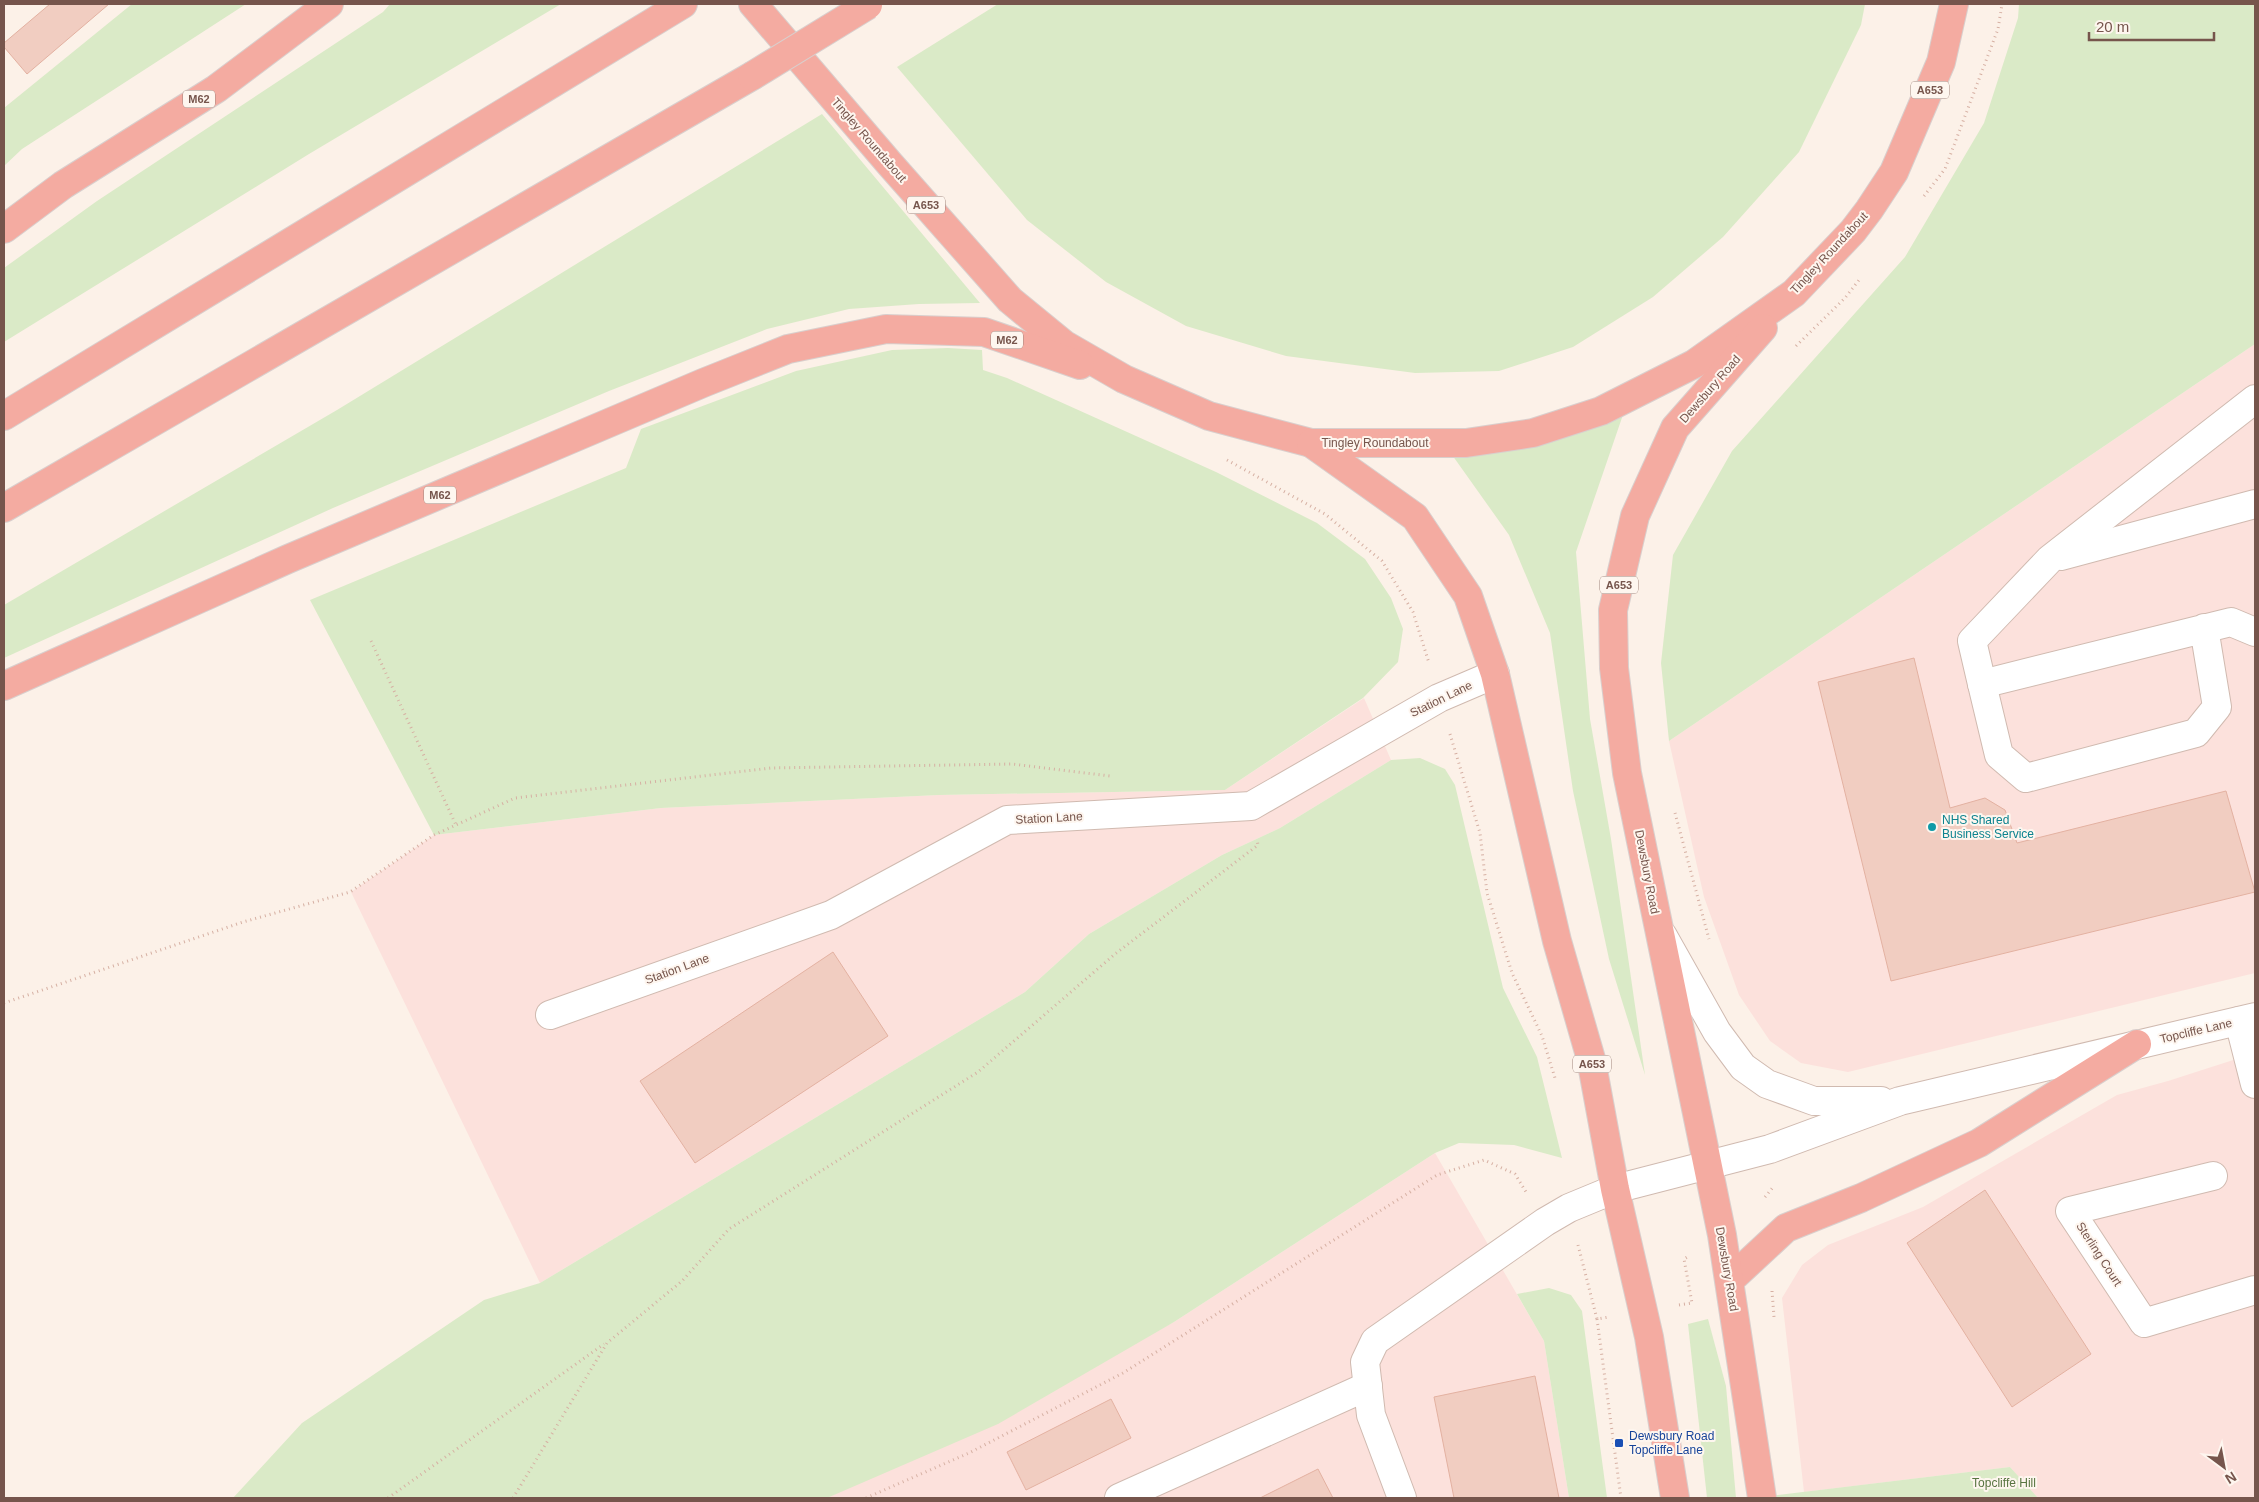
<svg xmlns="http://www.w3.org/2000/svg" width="2259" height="1502" font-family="Helvetica,sans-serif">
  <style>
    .commercial { fill: #fce1dc }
    .green { fill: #daeac7 }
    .building { fill: #f1cdc1; stroke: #e3b1a1 }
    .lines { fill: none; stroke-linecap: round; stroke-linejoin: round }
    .minor-casing { stroke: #d0bab0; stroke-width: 30 }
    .highway-casing { stroke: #d9cfcd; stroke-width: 30 }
    .path { stroke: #d6b0a3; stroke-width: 3; stroke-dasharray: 1 4; stroke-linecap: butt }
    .minor { stroke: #fff; stroke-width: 28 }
    .highway { stroke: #f4aba1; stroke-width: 28 }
    .highway-bridge-casing { stroke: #d9cfcd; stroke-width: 30; stroke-linecap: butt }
    .highway-bridge { stroke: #f4aba1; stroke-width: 28 }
    .culture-dot { fill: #0f9aa8; stroke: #fef6ef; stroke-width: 2 }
    .transit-dot { fill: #1a4fb4; stroke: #fef6ef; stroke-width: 2 }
    .labels { text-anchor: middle; stroke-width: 4; stroke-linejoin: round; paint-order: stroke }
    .shield { fill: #fef6ef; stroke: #9f857d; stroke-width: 1 }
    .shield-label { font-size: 11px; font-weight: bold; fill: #76554c }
    .street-label { font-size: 12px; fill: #76554c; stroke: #fef6ef }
    .culture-label { font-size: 12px; fill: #0d838f; stroke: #fef6ef; text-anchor: start }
    .transit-label { font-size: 12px; fill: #164399; stroke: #fef6ef; text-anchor: start }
    .park-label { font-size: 12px; fill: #587541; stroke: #fef6ef }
  </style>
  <rect width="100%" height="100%" fill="#fcf1e8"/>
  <g class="commercial">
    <path d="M2255,344V973L1848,1072L1801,1063L1770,1041L1739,995L1704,897L1669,741Z"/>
    <path d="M1364,698L1391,760L1280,828L1222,855L1089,934L1025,992L540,1283L351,892L434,835L661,808L939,795L1225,790Z"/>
    <path d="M2255,1053V1498H2038L2010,1467L1804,1492L1782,1298L1802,1265L1828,1245L1923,1207L2117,1095L2168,1081Z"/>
    <path d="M1435,1153L1544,1341L1569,1498H827L1174,1322Z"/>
  </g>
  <g class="green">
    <path d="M132,4H246L22,149L4,166V108Z"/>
    <path d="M390,4H561L309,154L4,342V268L97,201L383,12Z"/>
    <path d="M998,4H1865L1861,25L1799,152L1723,237L1653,297L1573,347L1499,371L1415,373L1286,356L1186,326L1106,282L1027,220L897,67Z"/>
    <path d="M2019,4H2255V344L1669,741L1661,663L1673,555L1732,451L1905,257L1984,123L2018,18Z"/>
    <path d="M822,114L980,303L919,304L849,309L767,329L609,391L333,508L4,658V605L337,410Z"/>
    <path d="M948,348L982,350L983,370L1007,378L1216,472L1317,523L1365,559L1391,598L1403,629L1398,662L1363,698L1225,790L939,795L661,808L434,835L310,600L626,468L641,429L796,371L892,350Z"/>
    <path d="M1627,403L1576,552L1590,719L1611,839L1645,1075L1609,959L1573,791L1550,633L1509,535L1450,452Z"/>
    <path d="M1420,758L1445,769L1455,785L1503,988L1537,1057L1562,1158L1514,1145L1459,1143L1435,1153L1174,1322L998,1424L827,1498H233L302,1423L484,1300L540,1283L1025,992L1089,934L1222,855L1280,828L1391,760Z"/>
    <path d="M1549,1288L1571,1295L1582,1311L1607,1498H1569L1544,1341L1517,1294Z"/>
    <path d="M1708,1319L1726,1386L1736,1498H1707L1688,1324Z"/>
    <path d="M2010,1467L2038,1498H1762V1497Z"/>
  </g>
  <g class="building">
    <path d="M50,4H109L27,74L4,47V43Z"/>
    <path d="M1914,658L1950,808L1985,798L2005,810L2017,843L2226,791L2255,892L1891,981L1818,682Z"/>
    <path d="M833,952L888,1036L695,1163L640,1081Z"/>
    <path d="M1985,1190L2091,1354L2012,1407L1907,1243Z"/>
    <path d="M1535,1376L1559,1498H1454L1434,1397Z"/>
    <path d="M1111,1399L1131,1438L1026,1490L1007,1452Z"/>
    <path d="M1318,1469L1333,1498H1260Z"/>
  </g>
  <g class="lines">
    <g class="minor-casing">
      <g id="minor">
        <path d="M2061,556L2255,504"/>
        <path d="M2204,628L2217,707L2196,733L2026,778L1999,755L1982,684L2231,622L2255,632"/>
        <path d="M1982,684L1972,641L2050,559L2255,399"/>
        <path d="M1663,936L1717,1032L1743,1067L1767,1084L1814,1101H1881"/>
        <path d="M550,1015L831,915L1007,820L1251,806L1439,698L1495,674"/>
        <path d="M2239,1021L2255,1084"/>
        <path d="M2213,1176L2070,1211L2144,1323L2255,1290"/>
        <path d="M1119,1498L1368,1386"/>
        <path d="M1402,1498L1371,1415L1365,1362L1375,1341L1545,1222L1569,1208L1615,1189L1770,1149L1900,1101L2255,1017"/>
      </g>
    </g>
    <g class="highway-casing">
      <g id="highway">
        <path d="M753,4L889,163L1010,300L1065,345L1124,379L1209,416L1311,443H1466L1533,433L1601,411L1694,364L1794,293L1853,231L1869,210L1894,172L1941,62L1954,4"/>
        <path d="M4,229L63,185L216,89L329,4"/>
        <path d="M4,416L683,4"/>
        <path d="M1311,443L1415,517L1468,596L1495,674L1557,941L1591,1059L1615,1189L1649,1337L1675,1498"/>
        <path d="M4,508L752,76"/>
        <path d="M4,686L288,559L703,383L788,349L886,329L984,332L1080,365"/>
        <path d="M1730,1280L1786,1228L1861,1198L1979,1143L2137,1044"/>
        <path d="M1762,1498L1722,1235L1627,773L1614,668L1613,610L1635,516L1675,428L1763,328"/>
      </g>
    </g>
    <g class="path">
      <path d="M1924,196L1945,169L1998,29L2002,4"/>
      <path d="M1796,346L1845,298L1859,280"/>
      <path d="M1227,460L1325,514L1382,561L1413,612L1429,663"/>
      <path d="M371,641L456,825"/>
      <path d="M1450,734L1480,833L1487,893L1512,973L1542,1036L1555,1078"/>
      <path d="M1675,813L1709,939"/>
      <path d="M4,1003L243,922L350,892L434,835L515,798L771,768L1012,764L1110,776"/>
      <path d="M1765,1197L1774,1186"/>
      <path d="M1578,1245L1597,1319L1609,1317"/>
      <path d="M1772,1291L1774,1317"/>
      <path d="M1679,1305L1692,1303L1684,1259L1689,1256"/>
      <path d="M1597,1319L1621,1498"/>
      <path d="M388,1498L604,1344"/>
      <path d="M513,1498L607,1343L682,1281L729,1229L978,1072L1115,954L1258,845L1257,840"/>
      <path d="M866,1498L969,1453L1123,1373L1437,1175L1484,1160L1515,1174L1526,1192"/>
    </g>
    <use href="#minor" class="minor"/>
    <use href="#highway" class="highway"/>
    <g class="highway-bridge-casing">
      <path id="highway-bridge" d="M752,76L868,5"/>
    </g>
    <use href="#highway-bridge" class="highway-bridge"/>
  </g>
  <circle class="culture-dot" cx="1932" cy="827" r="5"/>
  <rect class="transit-dot" x="1614" y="1438" width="10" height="10" rx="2.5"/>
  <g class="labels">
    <g class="shield">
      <rect x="1911" y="81.5" width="38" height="17" rx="4"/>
      <rect x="183" y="90.5" width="32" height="17" rx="4"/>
      <rect x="907" y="196.5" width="38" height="17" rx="4"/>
      <rect x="991" y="331.5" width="32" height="17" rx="4"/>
      <rect x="424" y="486.5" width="32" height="17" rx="4"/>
      <rect x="1600" y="576.5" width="38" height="17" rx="4"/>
      <rect x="1573" y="1055.5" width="38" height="17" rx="4"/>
    </g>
    <g class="shield-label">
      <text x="1930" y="94">A653</text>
      <text x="199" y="103">M62</text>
      <text x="926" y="209">A653</text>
      <text x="1007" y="344">M62</text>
      <text x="440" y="499">M62</text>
      <text x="1619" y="589">A653</text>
      <text x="1592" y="1068">A653</text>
    </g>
    <g class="street-label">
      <text transform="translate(869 140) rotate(49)" y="4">Tingley Roundabout</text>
      <text transform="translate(1829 253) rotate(-47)" y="4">Tingley Roundabout</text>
      <text transform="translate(1710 389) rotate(-49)" y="4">Dewsbury Road</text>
      <text x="1375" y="447">Tingley Roundabout</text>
      <text transform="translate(1441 699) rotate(-26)" y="4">Station Lane</text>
      <text transform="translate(1049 818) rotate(-3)" y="4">Station Lane</text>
      <text transform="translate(1647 872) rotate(79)" y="4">Dewsbury Road</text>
      <text transform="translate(677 969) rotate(-20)" y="4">Station Lane</text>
      <text transform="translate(2196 1031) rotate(-13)" y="4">Topcliffe Lane</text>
      <text transform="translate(2099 1254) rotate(57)" y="4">Sterling Court</text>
      <text transform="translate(1727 1269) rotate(80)" y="4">Dewsbury Road</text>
    </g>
    <g class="culture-label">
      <text x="1942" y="824">NHS Shared<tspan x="1942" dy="14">Business Service</tspan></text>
    </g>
    <g class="transit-label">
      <text x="1629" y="1440">Dewsbury Road<tspan x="1629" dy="14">Topcliffe Lane</tspan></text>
    </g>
    <g class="park-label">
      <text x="2004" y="1487">Topcliffe Hill</text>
    </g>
  </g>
  <rect width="2259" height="1502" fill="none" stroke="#76554c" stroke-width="10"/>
  <g transform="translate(2224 1467) rotate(148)" stroke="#fef6ef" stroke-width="4" paint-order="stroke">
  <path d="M0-4L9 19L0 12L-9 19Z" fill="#76554c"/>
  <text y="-8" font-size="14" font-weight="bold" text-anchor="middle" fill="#76554c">N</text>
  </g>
  <path d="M2089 32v8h125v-8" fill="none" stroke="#76554c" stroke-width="2.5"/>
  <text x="2096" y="32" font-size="15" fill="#76554c" stroke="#fef6ef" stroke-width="4" paint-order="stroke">20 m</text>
</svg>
